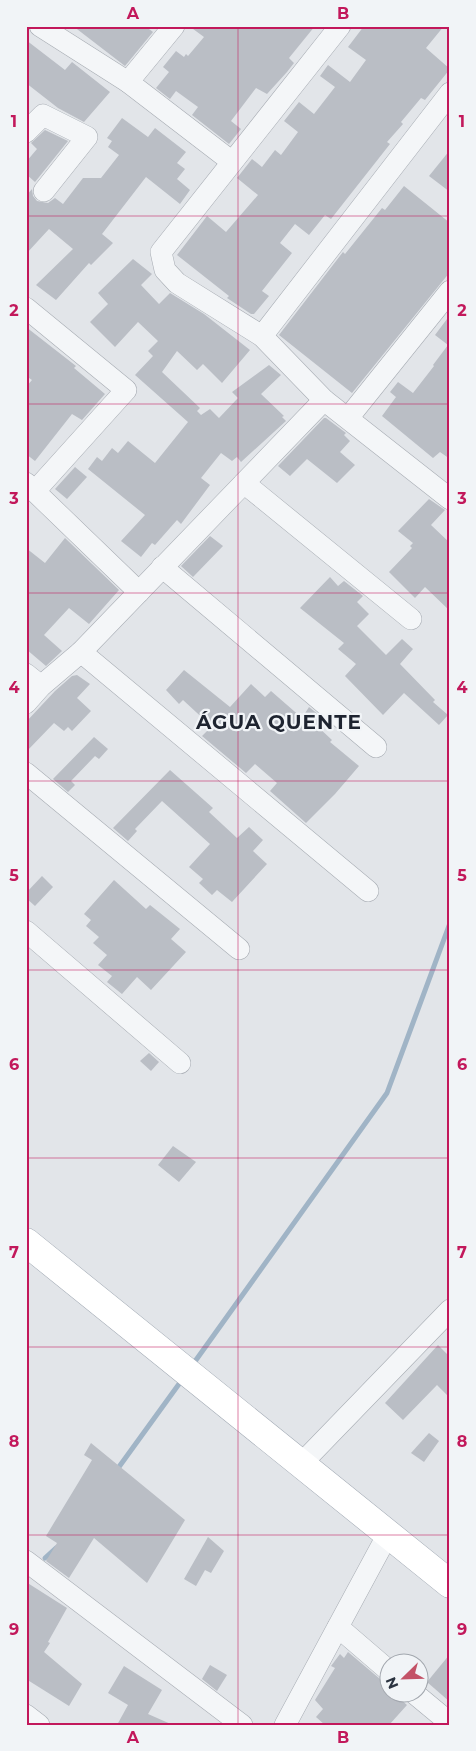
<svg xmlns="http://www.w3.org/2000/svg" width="476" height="1751" font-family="Montserrat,sans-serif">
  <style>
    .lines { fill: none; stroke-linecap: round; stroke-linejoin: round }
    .stream { stroke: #a0b4c6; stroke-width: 5 }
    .building { fill: #babec5 }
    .minor-casing { stroke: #a7acb3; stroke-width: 22 }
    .major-casing { stroke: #a2aab4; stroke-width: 29 }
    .minor { stroke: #f4f6f8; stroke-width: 21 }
    .major { stroke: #fff; stroke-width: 28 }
    .grid { fill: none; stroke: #c2185b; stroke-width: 1; stroke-opacity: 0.55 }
    .labels { text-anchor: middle; stroke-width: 4.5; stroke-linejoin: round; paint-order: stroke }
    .district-label { font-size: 20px; font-weight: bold; letter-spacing: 1px; fill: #1e2430; stroke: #f1f4f7 }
    .neatline { fill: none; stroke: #c2185b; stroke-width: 2 }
    .grid-label { font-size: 16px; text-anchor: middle; font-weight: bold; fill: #c2185b }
  </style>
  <rect width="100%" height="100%" fill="#e2e5e9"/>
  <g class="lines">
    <g class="stream">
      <path d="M196,1360L387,1093L450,923"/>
      <path d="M116,1471L179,1384"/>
      <path d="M45,1558L56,1548"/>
    </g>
  </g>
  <g class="building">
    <path d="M73,26H145L153,32L125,66Z"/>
    <path d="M189,26H315L289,58L294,63L287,72L267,94L256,88L231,121L241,129L229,144L192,115L198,107L176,91L170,99L156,88L169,72L163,67L176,51L184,57L186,54L188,56L204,37Z"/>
    <path d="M364,26H444L426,48L450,69L425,100L421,98L401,122L403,124L387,142L390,144L331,219L325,215L309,235L295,224L280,243L292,253L262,291L269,296L254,314H251L227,298L229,296L177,255L207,216L226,232L258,195L237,178L252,159L262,167L275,150L281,155L298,132L284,121L299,102L314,114L335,87L320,76L328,65L350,82L366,60L348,47Z"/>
    <path d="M26,40L65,70L72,62L110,92L84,122L58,108L26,83Z"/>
    <path d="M122,118L148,137L155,128L186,152L177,163L185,169L177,179L190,190L180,204L146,177L102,234L113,243L91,265L89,263L56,300L36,285L73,249L49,229L26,254V196L32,189L33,196L37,201L48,203L55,198L63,204L83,178H101L119,155L108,147L112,141L107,138Z"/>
    <path d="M45,130L68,141L35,182L26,174V162L37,149L31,143Z"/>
    <path d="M450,150V192L429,176Z"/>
    <path d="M404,186L450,223V272L352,393L279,335L343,252L345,254L382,208L385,210Z"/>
    <path d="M133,259L152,274L141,285L159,304L170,293L204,314L250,350L222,383L203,364L197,370L177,351L162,372L200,408L197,411L201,415L210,409L219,418L238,398L232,392L269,365L281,375L261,394L284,416L282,417L286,421L241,462L237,457L232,461L221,453L201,478L210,485L181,524L177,520L155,545L152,543L141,557L121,541L145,515L88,469L97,457L102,461L112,448L118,453L128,441L155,463L188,422L135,375L153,356L148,351L158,341L138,322L115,347L90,322L108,304L98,293Z"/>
    <path d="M450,315V459L440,452L433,458L382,416L396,397L390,392L398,382L413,393L434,366L433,365L448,345L435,335Z"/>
    <path d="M26,327L76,366L74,368L105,394L82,420L72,414L35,461L26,454V387L32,380L26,376Z"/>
    <path d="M324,418H326L346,433L344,435L350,441L340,452L355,465L337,483L307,459L290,476L278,466Z"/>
    <path d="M75,467L87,477L67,499L55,489Z"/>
    <path d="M429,499L445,510L431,525L450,543V611L425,587L415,598L389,572L412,548L410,546L413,543L398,531Z"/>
    <path d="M210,536L223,546L193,577L181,566Z"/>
    <path d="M65,538L119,590L89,624L69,608L44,635L62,651L46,666L26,649V548L45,563Z"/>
    <path d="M330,577L338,586L344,581L363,596L357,602L369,614L357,626L386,655L402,639L413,649L400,664L435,700L433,702L448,715L439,725L404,693L383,715L345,676L356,664L338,649L344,643L300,608Z"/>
    <path d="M184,670L230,707L251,684L265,697L271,691L302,718L309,707L324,719L317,726L332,740L330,742L359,766L335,794L306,823L270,791L277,783L255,764L246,773L202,736L208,730L206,728L209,724L183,700L179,704L166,690Z"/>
    <path d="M77,675L90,684L77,698L91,711L72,731L68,727L64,731L54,723L26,752V722L55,691L72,676Z"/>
    <path d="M94,737L108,749L99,759L95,756L71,781L75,785L68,792L53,779Z"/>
    <path d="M170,770L213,808L209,812L237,838L249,827L263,840L253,851L267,864L232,902L217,890L212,895L199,883L203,879L189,867L210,844L162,801L135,829L137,831L128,841L113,828Z"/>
    <path d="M42,876L53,887L35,906L26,898V893Z"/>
    <path d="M114,880L146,909L150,905L180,929L171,939L186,952L151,990L137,977L122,994L107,982L112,976L98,965L107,955L93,943L99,937L86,926L91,920L84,914Z"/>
    <path d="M149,1053L159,1062L151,1071L140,1061Z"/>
    <path d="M173,1146L196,1162L179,1182L158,1165Z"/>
    <path d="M438,1345L450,1357V1398L437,1385L403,1420L385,1403Z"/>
    <path d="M429,1433L439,1441L424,1462L411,1453Z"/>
    <path d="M91,1443L185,1520L147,1583L94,1538L69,1578L46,1561L57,1543L46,1536L92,1460L84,1455Z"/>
    <path d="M208,1537L224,1551L211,1573L205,1570L196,1586L184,1579Z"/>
    <path d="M26,1582L67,1608L48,1642L50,1643L44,1652L82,1684L69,1706L26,1679Z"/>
    <path d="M348,1652L380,1679L387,1682L385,1685L388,1689V1694H394L407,1705L389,1725H325L316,1717L323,1709L315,1700L335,1668L331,1666L340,1654L344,1658Z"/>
    <path d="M450,1654V1702L427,1682Z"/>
    <path d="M210,1665L227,1675L217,1691L202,1679Z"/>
    <path d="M124,1666L162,1690L148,1714L173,1725H117L128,1705L108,1693Z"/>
  </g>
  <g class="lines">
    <g class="minor-casing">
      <g id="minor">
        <path d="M40,26L128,82L231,161"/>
        <path d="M340,26L161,252L165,270L177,283L262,336L324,400L450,499"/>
        <path d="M128,82L174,26"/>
        <path d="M26,132L43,115L87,137L44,191"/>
        <path d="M26,308L126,390L35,491"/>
        <path d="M262,336L450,93"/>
        <path d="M348,418L450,291"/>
        <path d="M26,483L139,592"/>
        <path d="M244,483L411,619"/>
        <path d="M162,567L376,747"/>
        <path d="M81,652L368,891"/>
        <path d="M26,674L41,686"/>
        <path d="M26,703L41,686L81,652L324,400"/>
        <path d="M26,773L239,949"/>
        <path d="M26,931L180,1063"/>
        <path d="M301,1464L450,1310"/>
        <path d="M26,1561L242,1725"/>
        <path d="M338,1627L388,1670"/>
        <path d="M415,1694L450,1723"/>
        <path d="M26,1715L39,1725"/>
        <path d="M285,1725L388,1534"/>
      </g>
    </g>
    <g class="major-casing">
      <path id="major" d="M26,1242L450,1584"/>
    </g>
    <use href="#minor" class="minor"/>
    <use href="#major" class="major"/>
  </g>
  <path class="grid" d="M238,26V1725M26,216H450M26,404H450M26,593H450M26,781H450M26,970H450M26,1158H450M26,1347H450M26,1535H450"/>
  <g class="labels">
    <g class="district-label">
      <text x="279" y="729">ÁGUA QUENTE</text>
    </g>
  </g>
  <rect width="476" height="1751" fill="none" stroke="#f1f4f7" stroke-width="55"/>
  <g transform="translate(404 1678) rotate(247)"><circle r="24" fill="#f1f4f7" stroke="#a2a7ae"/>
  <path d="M0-4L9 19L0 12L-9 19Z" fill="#c35267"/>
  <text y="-8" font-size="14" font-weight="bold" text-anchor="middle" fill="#2b3340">N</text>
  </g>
  <rect x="28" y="28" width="420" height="1696" class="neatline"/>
  <g class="grid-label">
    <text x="133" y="19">A</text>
    <text x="343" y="19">B</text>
    <text x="14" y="127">1</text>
    <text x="462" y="127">1</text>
    <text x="14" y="316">2</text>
    <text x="462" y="316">2</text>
    <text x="14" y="504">3</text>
    <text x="462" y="504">3</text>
    <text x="14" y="693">4</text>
    <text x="462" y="693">4</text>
    <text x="14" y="881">5</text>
    <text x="462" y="881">5</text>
    <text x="14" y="1070">6</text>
    <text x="462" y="1070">6</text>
    <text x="14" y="1258">7</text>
    <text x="462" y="1258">7</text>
    <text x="14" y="1447">8</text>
    <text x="462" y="1447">8</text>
    <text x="14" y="1635">9</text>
    <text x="462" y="1635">9</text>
    <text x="133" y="1743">A</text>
    <text x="343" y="1743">B</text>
  </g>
</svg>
